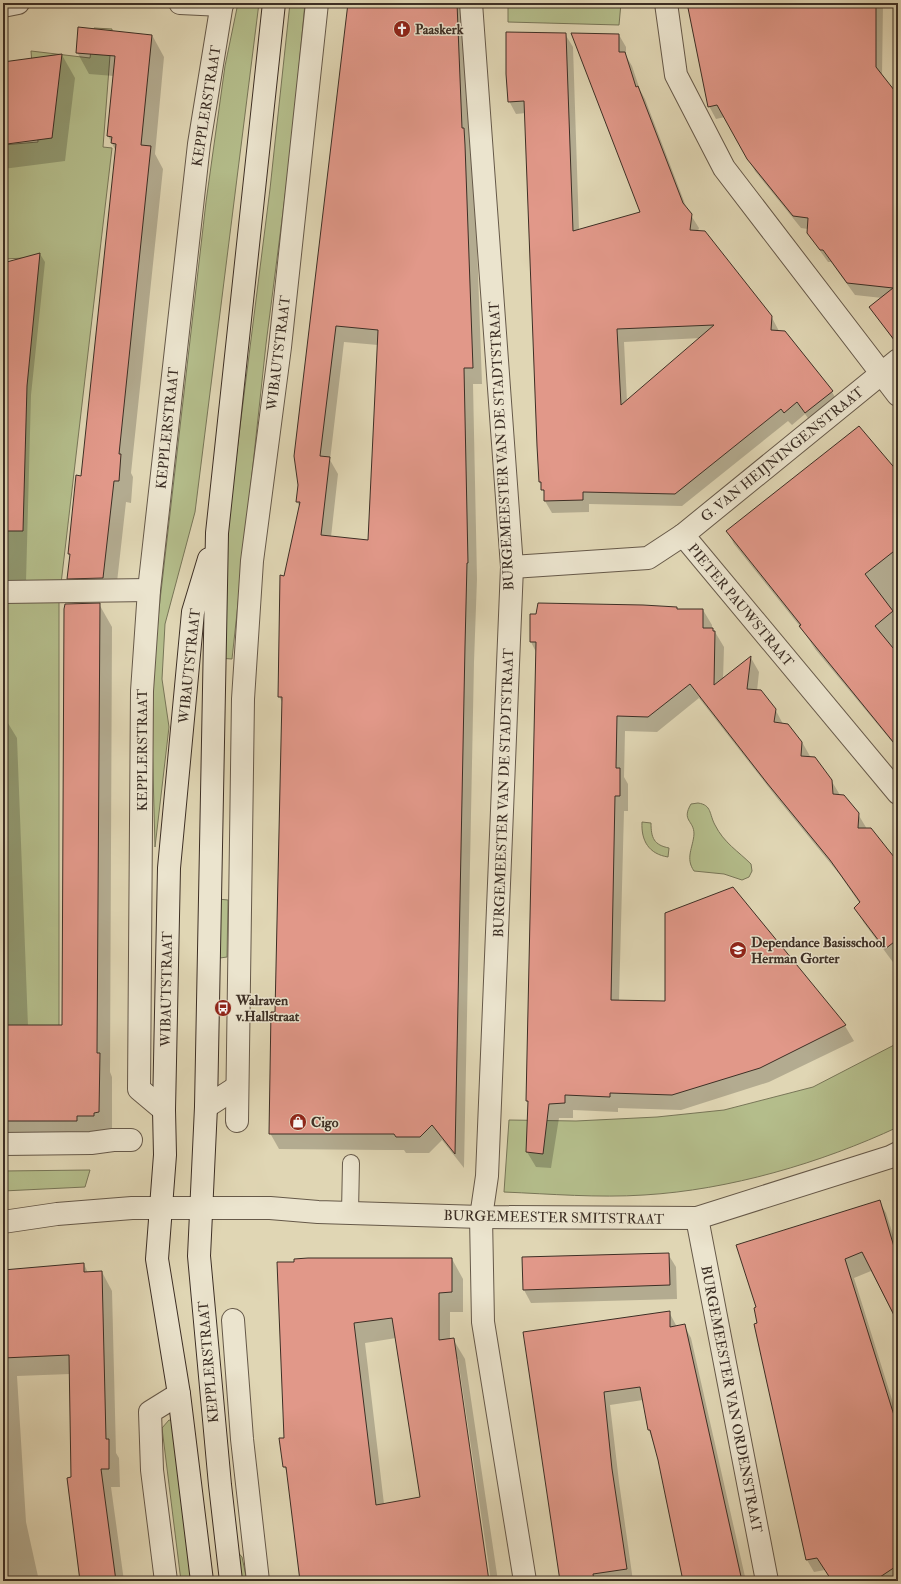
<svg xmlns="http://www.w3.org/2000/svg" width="901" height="1584" font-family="'IM FELL Double Pica',serif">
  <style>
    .green { fill: #b4bd8b; stroke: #787658 }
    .shadow { fill: #0003; fill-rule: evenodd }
    .building { fill: #e19889; stroke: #3d2f25; fill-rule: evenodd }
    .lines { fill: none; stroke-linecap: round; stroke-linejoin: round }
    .lane-casing { stroke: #665949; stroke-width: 18 }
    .street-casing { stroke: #665949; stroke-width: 24 }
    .secondary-casing { stroke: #3d2f25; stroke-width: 24 }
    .lane { stroke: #ebe4ce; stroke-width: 16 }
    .street { stroke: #ebe4ce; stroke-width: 22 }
    .secondary { stroke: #ebe4ce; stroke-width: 22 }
    .labels { text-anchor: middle; stroke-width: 3; stroke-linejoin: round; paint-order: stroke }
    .poi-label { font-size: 14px; font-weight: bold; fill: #3d2f25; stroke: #ebe4ce; text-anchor: start }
    .street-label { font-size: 14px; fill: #3d2f25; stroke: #ebe4ce }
  </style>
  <rect width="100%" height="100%" fill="#e0d6b4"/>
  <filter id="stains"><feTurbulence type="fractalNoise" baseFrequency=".005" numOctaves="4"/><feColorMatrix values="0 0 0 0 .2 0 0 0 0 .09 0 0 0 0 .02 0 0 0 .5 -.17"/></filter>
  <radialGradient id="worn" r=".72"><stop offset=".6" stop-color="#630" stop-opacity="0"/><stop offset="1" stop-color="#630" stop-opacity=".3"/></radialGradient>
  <g class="green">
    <path d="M238,3H259L195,512L165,624L162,679L169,727L155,847L151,696L159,609L206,202L225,66Z"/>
    <path d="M290,3H305L292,142L266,344L232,659L218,658L231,498L270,189Z"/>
    <path d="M508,3H621L619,25L508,22Z"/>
    <path d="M94,28L112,29L103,147L112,148L59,601V1081L3,1080V320L26,258L3,259V145L38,142L31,51L90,58Z"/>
    <path d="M698,803C712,805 709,814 715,825C724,843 738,851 751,864L752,871L749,877L742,880L724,874L694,871C685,858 693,848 694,834C694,820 681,821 691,804Z"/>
    <path d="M642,822L651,823C651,838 654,845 669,848L668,857C649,854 641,841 642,822Z"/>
    <path d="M218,899L228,900L227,957L220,958Z"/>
    <path d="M898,1043V1127C821,1163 729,1190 644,1195C598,1198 551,1194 504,1192L509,1120L576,1121L657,1117L724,1110L813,1087Z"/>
    <path d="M90,1170L85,1187L3,1191V1171Z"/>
    <path d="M169,1420L175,1421L195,1581H181L162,1428Z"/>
    <path d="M231,1544L242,1557L247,1581H235Z"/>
  </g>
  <g class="shadow">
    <path d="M350,3H465L474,162L482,384H473L477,579L474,662L464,1168L442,1140L429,1153H406L404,1150H384L279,1149L270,1133L276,1013L283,704L279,696L285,577L300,507L297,502ZM344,342L378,345L369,541L331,537L338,474L330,460Z"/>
    <path d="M688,3H883L882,77L898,97V347L871,307L882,298L855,295L831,262H828L816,245L808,232V229L801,228L755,171L725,117L716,119L709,106Z"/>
    <path d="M565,34L573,47L579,230L641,213L573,34L619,35L626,47V56L632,66L640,90L645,99L687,209L699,228L698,231L771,316L779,331L785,332L832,392L839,404L813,425L805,414L792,425L788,421L682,506L589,504V512L552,513L545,501V495L540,482L526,113L516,114L509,101ZM701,338L627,402L624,342Z"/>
    <path d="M152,35L164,57L155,154L163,169L131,473L133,477L131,503L126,502L115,600H81L68,578L71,557L69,553L82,477L116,151L108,136L114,76L89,74L77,52Z"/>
    <path d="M62,55L75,78L65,161L3,169V63Z"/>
    <path d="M40,254L45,262L31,395L26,582L3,581V264Z"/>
    <path d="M898,476V749L815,649L802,629L734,544L727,531Z"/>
    <path d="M99,604L112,627L110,1072L112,1077V1135L3,1144V715L17,738L28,1026H63Z"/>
    <path d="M676,608L678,610H703L712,625V629L715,632L724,647L723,680L751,658L759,672L757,691L775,709L783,724L802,742L811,758L831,780L840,795L858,814L867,829L898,864V969L864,923L855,908L860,904L840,875L777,798L699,698L657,732L625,731L624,777L628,784V811H624L619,1001L666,1002L732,888L845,1026L854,1041L769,1082L681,1110L618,1108V1112L573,1110V1118H559L551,1168L536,1167L527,1152L529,1104L527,1101L536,652L531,642Z"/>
    <path d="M879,1201L886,1213L896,1244L887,1247L898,1268V1324L871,1271L854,1278L898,1419V1581H833L825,1570L814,1572L807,1560L755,1325L759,1324Z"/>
    <path d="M668,1254L676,1267L677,1299L531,1303L524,1290L523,1258Z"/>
    <path d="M452,1259L463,1279V1312H450V1339H453L465,1359L498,1581H491L458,1359H456L489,1581H302L288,1473L284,1467L285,1439L278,1263ZM396,1338L421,1498L384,1504L365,1343Z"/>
    <path d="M84,1264L88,1273L102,1272L112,1291L116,1453L119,1458L120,1487H111L124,1581H82L72,1478L70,1374L17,1376L26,1522L39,1581H3V1271Z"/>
    <path d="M669,1312L677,1327L684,1325L691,1338L746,1581H685L659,1460L649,1430L643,1400L610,1405L619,1482L633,1581H561L524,1333Z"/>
  </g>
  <g class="building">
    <path d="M348,3H457L462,128H464L465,145L473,368H464L468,563H467L465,646L455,1154L432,1125L420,1137H396L394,1134H269L271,1012H275L282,697H278L280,575L284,576L300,502H296L298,485L294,456ZM336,326L378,330L368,540L321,535L330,457L320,456Z"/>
    <path d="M687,3H876V67L898,95V345L869,307L893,288L847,283L823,250H820L807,233L808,218L793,216L747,159L717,105L708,107Z"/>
    <path d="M78,27L152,35L141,145L151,146L119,454H121L119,481H114L103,578L67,579L70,554H68L76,475L81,476L116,144L111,143L112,137L107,136L115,56L76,53Z"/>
    <path d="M506,32L566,33L573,231L640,212L571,33L619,34V52H625L636,87L638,86L683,203L692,214L690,230L705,231L772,316L771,330L785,331L833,391L805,413L797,402L784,413L781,409L675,494L583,492V500L544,501V490H541V482H539L537,446L524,101L508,102L506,74ZM714,325L621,405L617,329Z"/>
    <path d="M62,54L52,138L7,144L3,122V62Z"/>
    <path d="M40,253L27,386L23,531H3V263Z"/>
    <path d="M859,426L898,472V548L865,574L893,611L875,626L898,654V748L807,636L799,626L801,625L726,531Z"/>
    <path d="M100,603L97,1053H100L99,1112L94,1113V1116H77V1121H3V1041H7V1025H62L64,609L65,604Z"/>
    <path d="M538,603L643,605L677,607V609H703V628H713V631H715L714,685L751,656L747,689L761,690L776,709L774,722L788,724L802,742L801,756L815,757L832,780L833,794L844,795L859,813L858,828H871L898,862V939L885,949L854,908L860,902L830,860L767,783L690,684L648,717L617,716L616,768H620V796H615L611,1000L665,1001V913L733,887L846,1025L760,1068L672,1095L610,1093V1097L565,1095V1103L549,1104L543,1154L526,1152L528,1101H526L536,642H530V614H536Z"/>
    <path d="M880,1200L898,1260V1323L862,1252L845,1259L898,1428V1565L874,1581H832L817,1558L806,1560L754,1324L757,1323L754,1308L756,1307L736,1245Z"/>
    <path d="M669,1253L670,1285L523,1290L522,1257Z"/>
    <path d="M308,1258H452V1292L439,1293V1340L454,1338L489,1581H300L286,1467H283L279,1438H284L277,1262H294V1259ZM392,1318L420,1497L376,1505L354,1323Z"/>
    <path d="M84,1263V1272L102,1271L106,1439H109V1469H101L116,1581H80L67,1478L71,1477L69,1355L3,1358V1270Z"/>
    <path d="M670,1311V1327L685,1324L742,1581H683L658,1460L650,1430H648L640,1387L604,1392L612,1469L627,1569L593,1574L594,1581H560L523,1332Z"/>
  </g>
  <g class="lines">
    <g class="lane-casing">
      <path id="lane" d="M350,1212L351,1163"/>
    </g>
    <g class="street-casing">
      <g id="street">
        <path d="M180,3L222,5"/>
        <path d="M471,3L512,567L487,1176L481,1217L483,1322L525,1581"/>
        <path d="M666,3L676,75L724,168L898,395"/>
        <path d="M3,6L18,3"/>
        <path d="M683,535L898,793"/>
        <path d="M512,567L648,558L683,535L898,360"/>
        <path d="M3,592L149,590"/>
        <path d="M206,1107L237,1087"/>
        <path d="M164,1110L139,1089L142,691L149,590L199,144L222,3"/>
        <path d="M237,1121L243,699L252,561L280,347L317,3"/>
        <path d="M3,1144L91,1143L113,1140H131"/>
        <path d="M697,1218L767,1581"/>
        <path d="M3,1222L57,1214L132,1208H270L318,1212L481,1217L697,1218L890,1157L898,1153"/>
        <path d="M233,1320L242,1439L258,1581"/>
        <path d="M166,1581L152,1470L150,1412L179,1394"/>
      </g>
    </g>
    <g class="secondary-casing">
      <g id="secondary">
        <path d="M202,1581L179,1394L157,1259L165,1155L164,1110L169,868L193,612L209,559"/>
        <path d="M231,1581L220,1485L199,1256L206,1107L217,533L274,3"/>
      </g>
    </g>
    <use href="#lane" class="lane"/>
    <use href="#street" class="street"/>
    <use href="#secondary" class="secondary"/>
  </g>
  <defs>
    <g id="church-disc" transform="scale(0.9)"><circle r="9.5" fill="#8f2418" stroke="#ebe4ce"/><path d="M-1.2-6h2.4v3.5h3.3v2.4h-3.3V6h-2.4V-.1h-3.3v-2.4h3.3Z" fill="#fff"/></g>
    <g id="school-disc" transform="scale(0.9)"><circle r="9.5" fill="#8f2418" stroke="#ebe4ce"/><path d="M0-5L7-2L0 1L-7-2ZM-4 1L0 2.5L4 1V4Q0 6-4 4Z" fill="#fff"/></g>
    <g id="bus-disc" transform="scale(0.9)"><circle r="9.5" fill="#8f2418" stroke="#ebe4ce"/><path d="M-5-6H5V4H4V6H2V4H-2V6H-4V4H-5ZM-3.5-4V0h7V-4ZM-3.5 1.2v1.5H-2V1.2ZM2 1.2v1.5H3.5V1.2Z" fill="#fff"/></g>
    <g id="shop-disc" transform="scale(0.9)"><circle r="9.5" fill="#8f2418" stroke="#ebe4ce"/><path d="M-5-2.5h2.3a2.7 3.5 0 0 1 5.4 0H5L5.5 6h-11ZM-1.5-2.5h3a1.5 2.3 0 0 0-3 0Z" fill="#fff"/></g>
  </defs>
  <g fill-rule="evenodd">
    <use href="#church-disc" x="402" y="29"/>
    <use href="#school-disc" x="738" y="950"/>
    <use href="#bus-disc" x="223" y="1008"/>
    <use href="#shop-disc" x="298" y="1122"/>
  </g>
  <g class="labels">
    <g class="poi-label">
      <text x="415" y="34">Paaskerk</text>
      <text x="751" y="947">Dependance Basisschool<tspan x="751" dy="16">Herman Gorter</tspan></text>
      <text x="236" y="1005">Walraven<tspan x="236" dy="16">v.Hallstraat</tspan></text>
      <text x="311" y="1127">Cigo</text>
    </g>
    <g class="street-label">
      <text transform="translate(206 106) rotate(-81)" y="5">KEPPLERSTRAAT</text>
      <text transform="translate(278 353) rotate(-83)" y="5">WIBAUTSTRAAT</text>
      <text transform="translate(167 428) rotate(-84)" y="5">KEPPLERSTRAAT</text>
      <text transform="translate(501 446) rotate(-93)" y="5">BURGEMEESTER VAN DE STADTSTRAAT</text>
      <text transform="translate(782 454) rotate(-39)" y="5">G. VAN HEIJNINGENSTRAAT</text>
      <text transform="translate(741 605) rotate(50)" y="5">PIETER PAUWSTRAAT</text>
      <text transform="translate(189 666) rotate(-84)" y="5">WIBAUTSTRAAT</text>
      <text transform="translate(142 750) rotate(-90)" y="5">KEPPLERSTRAAT</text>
      <text transform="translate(503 793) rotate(-88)" y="5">BURGEMEESTER VAN DE STADTSTRAAT</text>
      <text transform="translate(166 989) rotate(-89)" y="5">WIBAUTSTRAAT</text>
      <text transform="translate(554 1217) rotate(1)" y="5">BURGEMEESTER SMITSTRAAT</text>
      <text transform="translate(208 1362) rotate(-95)" y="5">KEPPLERSTRAAT</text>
      <text transform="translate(732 1399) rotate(79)" y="5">BURGEMEESTER VAN ORDENSTRAAT</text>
    </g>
  </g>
  <rect width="901" height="1584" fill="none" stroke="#e0d6b4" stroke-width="16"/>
  <rect x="4" y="4" width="893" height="1576" fill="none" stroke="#3d2f25" stroke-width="2"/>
  <rect x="8" y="8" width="885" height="1568" fill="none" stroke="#3d2f25"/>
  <rect width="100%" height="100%" filter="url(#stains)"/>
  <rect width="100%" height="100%" fill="url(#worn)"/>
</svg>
